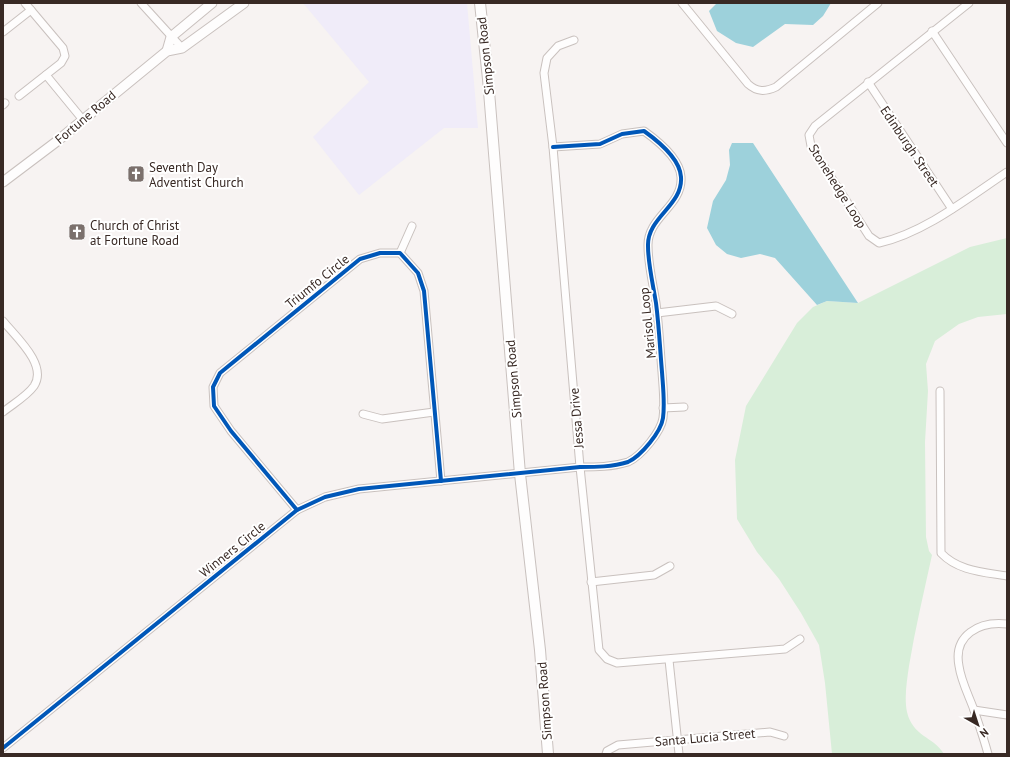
<svg xmlns="http://www.w3.org/2000/svg" width="1010" height="757" font-family="'PT Sans',sans-serif">
  <style>
    .commercial { fill: #f0ecf9 }
    .green { fill: #d8eed9 }
    .water { fill: #9dd1db }
    .lines { fill: none; stroke-linecap: round; stroke-linejoin: round }
    .minor-casing { stroke: #c9c1be; stroke-width: 9 }
    .tertiary-casing { stroke: #c9c1be; stroke-width: 11 }
    .secondary-casing { stroke: #c9c1be; stroke-width: 12 }
    .minor { stroke: #fefdfd; stroke-width: 7 }
    .tertiary { stroke: #fefdfd; stroke-width: 9 }
    .secondary { stroke: #fefdfd; stroke-width: 10 }
    .cycleway-casing { stroke: #fff; stroke-width: 6 }
    .cycleway { stroke: #0057b8; stroke-width: 4 }
    .labels { text-anchor: middle; stroke-width: 4; stroke-linejoin: round; paint-order: stroke }
    .street-label { font-size: 13px; fill: #382924; stroke: #fff }
    .poi-label { font-size: 13px; fill: #382924; stroke: #fff; text-anchor: start }
  </style>
  <rect width="100%" height="100%" fill="#f7f3f2"/>
  <path class="commercial" d="M303,3H467L478,128H444L359,195L313,137L369,82Z"/>
  <path class="green" d="M1007,238V314L978,317L959,324L935,341L926,364L928,391L925,442L926,537L929,551L932,555C924,592 915,629 909,666C907,680 904,698 907,712C913,737 933,736 944,754H832L825,683L819,645L801,613L779,579L757,552L737,519L735,460L746,406L797,323L813,307L827,301L858,303L970,247Z"/>
  <g class="water">
    <path d="M717,3H831L823,16L813,25L785,24L753,47L736,43L717,31L709,11Z"/>
    <path d="M732,143H753L858,303L827,301L817,305L775,258L760,254L741,258L727,254L716,245L707,228L713,201L726,180L730,165L729,150Z"/>
  </g>
  <g class="lines">
    <g class="minor-casing">
      <g id="minor">
        <path d="M141,3L182,48"/>
        <path d="M682,3L748,84C757,92 765,92 776,87L878,3"/>
        <path d="M969,3L815,126L809,135L811,146L869,236L879,243C924,233 968,198 1007,172"/>
        <path d="M932,31L1007,143"/>
        <path d="M3,32L31,10"/>
        <path d="M574,40L558,46L547,58L544,73L553,147L580,467L599,650L607,659L617,663L785,649L800,639"/>
        <path d="M46,75L83,120"/>
        <path d="M868,82L952,209"/>
        <path d="M19,96L61,63L65,56L63,48L25,3"/>
        <path d="M3,105L5,103"/>
        <path d="M400,253L412,226"/>
        <path d="M657,313L716,306L732,314"/>
        <path d="M3,321C16,337 48,365 34,386C27,396 13,404 3,412"/>
        <path d="M940,391L941,553C958,571 983,572 1007,576"/>
        <path d="M663,408L684,407"/>
        <path d="M363,414L382,419L434,412"/>
        <path d="M297,510L231,431L214,406L213,387L220,373L360,259L380,253H400L418,273L424,291L441,481"/>
        <path d="M591,582L654,575L670,566"/>
        <path d="M669,660L679,754"/>
        <path d="M974,710L1007,715"/>
        <path d="M3,748L297,510L325,497L359,489L580,467C596,467 612,467 628,462C641,456 661,432 663,418C665,403 663,387 662,372C660,349 659,326 656,303C653,284 648,264 648,246C647,217 683,206 681,177C680,159 658,141 644,131L622,134L600,144L553,147"/>
        <path d="M606,754L607,751L618,745L770,732L784,736"/>
        <path d="M988,754C984,739 979,725 974,710C969,696 961,681 959,666C953,635 979,621 1007,624"/>
      </g>
    </g>
    <g class="tertiary-casing">
      <g id="tertiary">
        <path d="M167,51L171,37L212,3"/>
        <path d="M3,182L56,142L167,51L182,48L244,3"/>
      </g>
    </g>
    <g class="secondary-casing">
      <path id="secondary" d="M480,3L488,79L520,474L540,650L548,754"/>
    </g>
    <use href="#minor" class="minor"/>
    <use href="#tertiary" class="tertiary"/>
    <use href="#secondary" class="secondary"/>
    <g class="cycleway-casing">
      <g id="cycleway">
        <path d="M297,510L231,431L214,406L213,387L220,373L360,259L380,253H400L418,273L424,291L441,481"/>
        <path d="M3,748L297,510L325,497L359,489L580,467C596,467 612,467 628,462C641,456 661,432 663,418C665,403 663,387 662,372C660,349 659,326 656,303C653,284 648,264 648,246C647,217 683,206 681,177C680,159 658,141 644,131L622,134L600,144L553,147"/>
      </g>
    </g>
    <use href="#cycleway" class="cycleway"/>
  </g>
  <defs>
    <g id="church-square" transform="scale(0.9)"><rect x="-9" y="-9" width="18" height="18" rx="4" fill="#7b706c" stroke="#fff"/><path d="M-1.2-6h2.4v3.5h3.3v2.4h-3.3V6h-2.4V-.1h-3.3v-2.4h3.3Z" fill="#fff"/></g>
  </defs>
  <g fill-rule="evenodd">
    <use href="#church-square" x="136" y="174"/>
    <use href="#church-square" x="77" y="232"/>
  </g>
  <g class="labels">
    <g class="street-label">
      <text transform="translate(485 56) rotate(-96)" y="5">Simpson Road</text>
      <text transform="translate(85 117) rotate(-40)" y="5">Fortune Road</text>
      <text transform="translate(910 146) rotate(56)" y="5">Edinburgh Street</text>
      <text transform="translate(838 186) rotate(58)" y="5">Stonehedge Loop</text>
      <text transform="translate(317 281) rotate(-39)" y="5">Triumfo Circle</text>
      <text transform="translate(647 323) rotate(-96)" y="5">Marisol Loop</text>
      <text transform="translate(513 379) rotate(-95)" y="5">Simpson Road</text>
      <text transform="translate(576 418) rotate(-95)" y="5">Jessa Drive</text>
      <text transform="translate(232 549) rotate(-39)" y="5">Winners Circle</text>
      <text transform="translate(544 701) rotate(-94)" y="5">Simpson Road</text>
      <text transform="translate(705 737) rotate(-5)" y="5">Santa Lucia Street</text>
    </g>
    <g class="poi-label">
      <text x="149" y="172">Seventh Day<tspan x="149" dy="15">Adventist Church</tspan></text>
      <text x="90" y="230">Church of Christ<tspan x="90" dy="15">at Fortune Road</tspan></text>
    </g>
  </g>
  <rect width="1010" height="757" fill="none" stroke="#382924" stroke-width="8"/>
  <g transform="translate(978 725) rotate(141)" stroke="#ffffff" stroke-width="3" paint-order="stroke">
  <path d="M0-3L7 15L0 10L-7 15Z" fill="#382924"/>
  <text y="-6" font-size="11" font-weight="bold" text-anchor="middle" fill="#382924">N</text>
  </g>
</svg>
